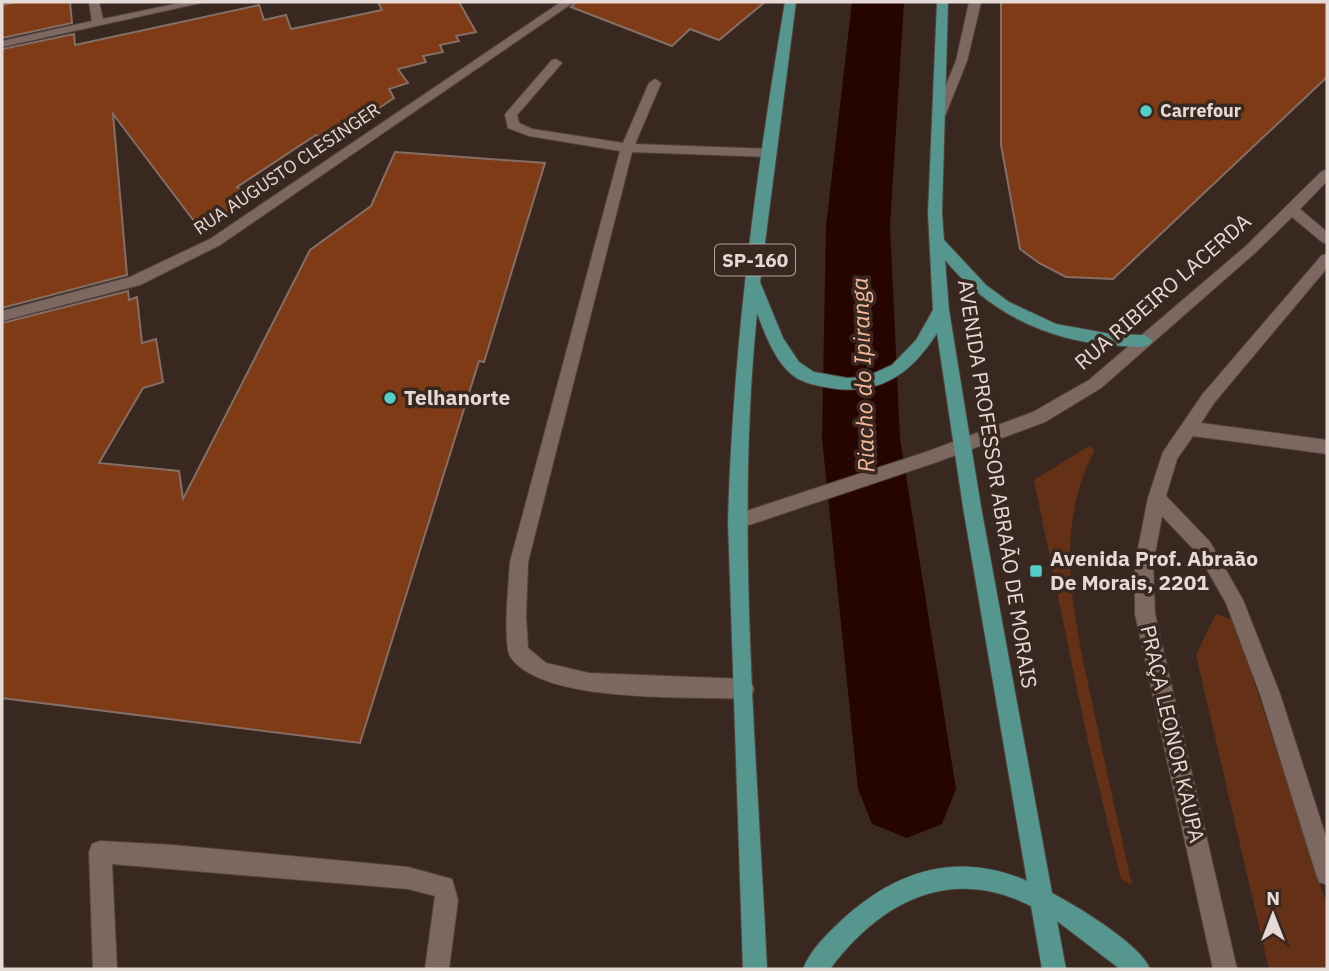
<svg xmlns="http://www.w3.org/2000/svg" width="1329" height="971" font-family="'IBM Plex Sans',sans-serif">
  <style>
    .green { fill: #643116 }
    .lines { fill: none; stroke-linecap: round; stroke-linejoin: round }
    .river { fill: #260500; fill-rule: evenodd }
    .building { fill: #7f3b15; stroke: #836f66; stroke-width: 2 }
    .minor-casing { stroke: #52453e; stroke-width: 2 }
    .major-casing { stroke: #52453e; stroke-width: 2 }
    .minor { fill: #7c6860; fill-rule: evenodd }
    .major { fill: #55978f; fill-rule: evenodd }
    .poi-dot { fill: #55cec6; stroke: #382820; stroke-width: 2.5 }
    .labels { text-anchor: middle; stroke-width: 7; stroke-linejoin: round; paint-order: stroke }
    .far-poi-label { font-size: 18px; font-weight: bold; fill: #e5dad5; stroke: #382820; text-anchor: start }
    .far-street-label { font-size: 18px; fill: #e5dad5; stroke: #382820 }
    .shield { fill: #382820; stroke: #b1a59f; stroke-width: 2 }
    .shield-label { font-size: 19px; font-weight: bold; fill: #e5dad5 }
    .street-label { font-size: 21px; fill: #e5dad5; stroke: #382820 }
    .poi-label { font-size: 21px; font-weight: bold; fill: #e5dad5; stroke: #382820; text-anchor: start }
    .water-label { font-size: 23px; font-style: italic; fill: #f6b89c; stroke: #382820 }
  </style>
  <rect width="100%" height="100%" fill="#382820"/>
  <g class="green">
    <path d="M1089,446L1095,450C1051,531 1075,622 1093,706C1105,766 1119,825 1132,885L1121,879L1087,737L1034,480Z"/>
    <path d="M1216,614L1234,620L1327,905V969H1269L1196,655Z"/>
  </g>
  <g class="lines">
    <path class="river" d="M852,2H904L890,226L900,438L956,789L942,824L907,838L872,824L858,789L822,438L826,226Z"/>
  </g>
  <g class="building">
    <path d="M17,2H70L72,23L2,38V5Z"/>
    <path d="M378,2H459L476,32L456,36L459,41L440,45L443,52L423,56L426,62L398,69L408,83L389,89L394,98L328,142L316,135L237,187L250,195L200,229L113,114L127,275L2,308V49L74,34L75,45L259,5L264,20L286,15L291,29L382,10Z"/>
    <path d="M576,2H765L719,40L690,29L672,46L571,7Z"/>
    <path d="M1001,2H1327V77L1113,279L1066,277L1039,263L1020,249L1001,145Z"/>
    <path d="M395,152L545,163L484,362L479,361L360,743L2,698V323L128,291L129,300L137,297L142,343L156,339L163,382L143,388L99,463L179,471L183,499L310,250L371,206Z"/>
  </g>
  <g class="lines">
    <g class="minor-casing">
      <g id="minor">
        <path d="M89,2H99L103,19L184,2H205L2,47V41L92,21Z"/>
        <path d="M561,2H574L220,245L140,285L2,321V311L130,277L210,239Z"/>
        <path d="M969,2H981L967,61L945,116L943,119H935L933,116L956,61Z"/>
        <path d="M556,59L562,63L517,115L519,123L532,129L623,143L649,83L655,79L661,83L635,144L770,149L777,153L770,157L632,152L528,562L526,616L528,648L546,663L589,673L744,679L751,682L754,689L751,696L744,699C689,696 545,704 511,658C502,646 509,580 510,562L620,151L529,136L508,128L505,115L507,112L552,60Z"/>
        <path d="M1327,170V181L1300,209L1327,232V244L1322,242L1292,217L1256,252L1101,388L1045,422L937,462L737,529L731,526L728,521L731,516L926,452L1033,412L1089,380L1246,246L1322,171Z"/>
        <path d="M1327,254V268L1214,403L1201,423L1327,440V454L1193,436L1177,459L1166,496L1210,542L1243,600L1280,694L1327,840V885L1319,882L1316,874L1260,694L1226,603L1198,554L1162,516L1153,564L1155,614L1237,969H1213L1135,614V564L1148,498L1163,452L1202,395L1322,255Z"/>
        <path d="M100,841L173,845L408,867L452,879L458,900L449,969H425L435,896L408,889L112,864L117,969H93L89,852L92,844Z"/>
      </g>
    </g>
    <g class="major-casing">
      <path id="major" d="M785,2H796L760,282L783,338L799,362L814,372L847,378L866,377L892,365L916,340L933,310L928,213L937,2H948L942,213L944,240L986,285L1009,302L1056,324L1111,334L1145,335L1153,341C1147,350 1133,346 1123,346C1052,343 991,315 945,260L949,310L981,507L1052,893C1076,906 1141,944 1150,969H1120L1057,921L1066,969H1042L1031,906C950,865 881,901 830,969H803C810,950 828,933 843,919C897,870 958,851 1027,881L963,507L937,333C912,373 880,396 831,388C818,386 801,383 791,374C774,359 765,334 757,313C735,531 757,751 767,969H743L728,521C733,347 756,173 785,2Z"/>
    </g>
    <use href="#minor" class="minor"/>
    <use href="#major" class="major"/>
  </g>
  <g class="poi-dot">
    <circle cx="1146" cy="111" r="7"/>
    <circle cx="390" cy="398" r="7"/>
    <rect x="1029" y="564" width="14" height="14" rx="3.5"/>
  </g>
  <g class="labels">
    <g class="far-poi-label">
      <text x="1160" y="117">Carrefour</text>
    </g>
    <g class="far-street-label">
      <text transform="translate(287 169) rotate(-34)" y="6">RUA AUGUSTO CLESINGER</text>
    </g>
    <rect class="shield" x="715" y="244.5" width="80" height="31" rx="5"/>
    <g class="shield-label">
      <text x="755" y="267">SP-160</text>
    </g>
    <g class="street-label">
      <text transform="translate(1163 292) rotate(-41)" y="7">RUA RIBEIRO LACERDA</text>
      <text transform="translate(997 484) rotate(81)" y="7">AVENIDA PROFESSOR ABRAÃO DE MORAIS</text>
      <text transform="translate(1172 734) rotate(77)" y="7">PRAÇA LEONOR KAUPA</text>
    </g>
    <g class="poi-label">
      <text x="404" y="405">Telhanorte</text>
      <text x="1050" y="566">Avenida Prof. Abraão<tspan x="1050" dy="24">De Morais, 2201</tspan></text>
    </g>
    <g class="water-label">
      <text transform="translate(863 375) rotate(-92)" y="8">Riacho do Ipiranga</text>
    </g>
  </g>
  <rect width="1329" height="971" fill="none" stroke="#e5dad5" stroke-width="7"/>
  <g transform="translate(1273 915)" stroke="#382820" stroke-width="5" paint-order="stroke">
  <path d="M0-5L12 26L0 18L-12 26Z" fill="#e5dad5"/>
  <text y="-10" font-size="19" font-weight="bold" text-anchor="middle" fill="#e5dad5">N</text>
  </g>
</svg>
